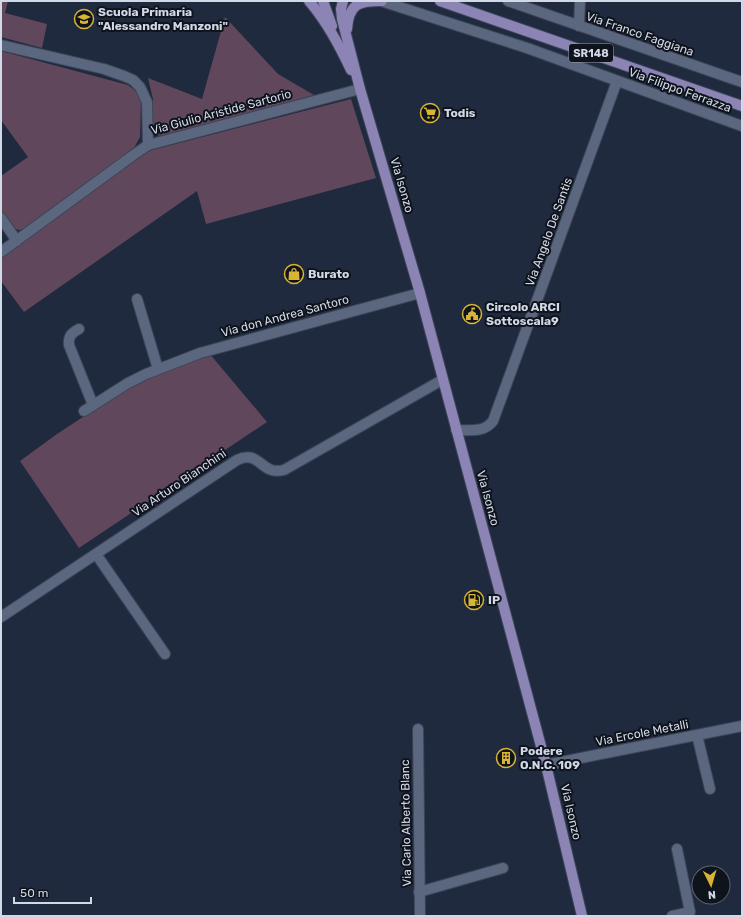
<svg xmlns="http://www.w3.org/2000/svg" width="743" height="917" font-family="Rubik,sans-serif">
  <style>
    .green { fill: #60475c }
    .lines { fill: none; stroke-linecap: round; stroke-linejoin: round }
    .minor-casing { stroke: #3d4557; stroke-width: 12 }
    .major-casing { stroke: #3d4557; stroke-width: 12 }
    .minor { stroke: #5a677e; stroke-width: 10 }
    .major { stroke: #8b84b5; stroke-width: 10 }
    .labels { text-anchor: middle; stroke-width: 4; stroke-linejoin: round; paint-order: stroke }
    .shield { fill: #0e131c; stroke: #969da9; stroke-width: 1 }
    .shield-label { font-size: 11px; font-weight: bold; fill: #d1d8e6 }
    .poi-label { font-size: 12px; font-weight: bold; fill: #d1d8e6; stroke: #0e131c; text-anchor: start }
    .street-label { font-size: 12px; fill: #d1d8e6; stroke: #0e131c }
  </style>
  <rect width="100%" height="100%" fill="#202a3f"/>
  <g class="green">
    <path d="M1,1H8L5,13L47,24L42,48L1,37Z"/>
    <path d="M225,17L278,74L314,95L253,112L161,136L156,135L153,130V99L148,78L202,99Z"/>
    <path d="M1,51L128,85L137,92L141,100L140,137L134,148L25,229L19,230L13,228L1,211V176L28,157L1,120Z"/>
    <path d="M351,99L376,178L206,224L197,191L24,312L1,281V257L132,159L152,150Z"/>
    <path d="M209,353L267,422L79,548L20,461L57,434L124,390L195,357Z"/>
  </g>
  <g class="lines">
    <g class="minor-casing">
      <g id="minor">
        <path d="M381,1L527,48L742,126"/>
        <path d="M508,1L742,82"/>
        <path d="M579,26L580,1"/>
        <path d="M1,45L104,69L124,76L133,80L140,87L147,102L148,145"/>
        <path d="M1,218L17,241"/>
        <path d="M1,252L132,156L148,145L360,89"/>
        <path d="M137,299L158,369"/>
        <path d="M79,329C71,333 68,337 69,345L93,405"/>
        <path d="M84,411L128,383L146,374L200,353L420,293"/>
        <path d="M456,430C470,430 484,433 493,421L617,81"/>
        <path d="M96,554L165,654"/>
        <path d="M1,617L237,460C261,449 260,476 284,470L442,380"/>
        <path d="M418,729L420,916"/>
        <path d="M697,735L710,789"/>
        <path d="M546,765L742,726"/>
        <path d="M419,892L503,868"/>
        <path d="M672,916L690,912L677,849"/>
      </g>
    </g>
    <g class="major-casing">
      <g id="major">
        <path d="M309,1C327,22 339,45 351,70"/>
        <path d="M323,1L332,26"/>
        <path d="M343,1L341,9L342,19L360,89L420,293L546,765L582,916"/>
        <path d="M440,1L742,106"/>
        <path d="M347,29C349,3 359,1 382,1"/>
      </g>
    </g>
    <use href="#minor" class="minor"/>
    <use href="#major" class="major"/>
  </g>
  <defs>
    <g id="school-ring" transform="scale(1)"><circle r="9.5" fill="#0e131c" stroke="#d7b434" stroke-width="1.5"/><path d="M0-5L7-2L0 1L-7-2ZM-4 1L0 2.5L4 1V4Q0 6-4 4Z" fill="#d7b434"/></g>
    <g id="supermarket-ring" transform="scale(1)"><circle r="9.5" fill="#0e131c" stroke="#d7b434" stroke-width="1.5"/><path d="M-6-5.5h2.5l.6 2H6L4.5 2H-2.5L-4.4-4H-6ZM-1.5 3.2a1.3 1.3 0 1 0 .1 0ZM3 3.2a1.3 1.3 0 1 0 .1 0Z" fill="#d7b434"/></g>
    <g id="shop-ring" transform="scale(1)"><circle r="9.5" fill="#0e131c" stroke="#d7b434" stroke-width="1.5"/><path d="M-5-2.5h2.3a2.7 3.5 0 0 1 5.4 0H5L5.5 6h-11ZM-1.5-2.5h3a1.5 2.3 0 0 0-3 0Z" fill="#d7b434"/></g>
    <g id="civic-ring" transform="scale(1)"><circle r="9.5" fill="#0e131c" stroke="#d7b434" stroke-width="1.5"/><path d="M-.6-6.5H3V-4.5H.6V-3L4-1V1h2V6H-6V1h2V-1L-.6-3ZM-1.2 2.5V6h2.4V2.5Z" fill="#d7b434"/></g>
    <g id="fuel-ring" transform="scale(1)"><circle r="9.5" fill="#0e131c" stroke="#d7b434" stroke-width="1.5"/><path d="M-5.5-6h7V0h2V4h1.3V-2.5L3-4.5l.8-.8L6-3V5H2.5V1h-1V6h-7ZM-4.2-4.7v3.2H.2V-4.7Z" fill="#d7b434"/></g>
    <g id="building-ring" transform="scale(1)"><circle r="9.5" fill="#0e131c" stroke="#d7b434" stroke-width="1.5"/><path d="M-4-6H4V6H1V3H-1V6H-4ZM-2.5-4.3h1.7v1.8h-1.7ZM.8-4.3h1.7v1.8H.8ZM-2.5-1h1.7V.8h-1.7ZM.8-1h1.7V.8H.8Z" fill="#d7b434"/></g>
  </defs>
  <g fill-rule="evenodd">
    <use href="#school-ring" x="84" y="19"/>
    <use href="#supermarket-ring" x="430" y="113"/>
    <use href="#shop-ring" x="294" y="274"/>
    <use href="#civic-ring" x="472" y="314"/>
    <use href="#fuel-ring" x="474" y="600"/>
    <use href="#building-ring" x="506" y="758"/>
  </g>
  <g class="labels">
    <rect class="shield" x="569" y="44" width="44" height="18" rx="3"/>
    <g class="shield-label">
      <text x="591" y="57">SR148</text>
    </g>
    <g class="poi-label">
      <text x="98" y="16">Scuola Primaria<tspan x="98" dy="14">"Alessandro Manzoni"</tspan></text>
      <text x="444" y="117">Todis</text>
      <text x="308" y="278">Burato</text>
      <text x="486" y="311">Circolo ARCI<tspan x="486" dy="14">Sottoscala9</tspan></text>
      <text x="488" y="604">IP</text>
      <text x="520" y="755">Podere<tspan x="520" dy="14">O.N.C. 109</tspan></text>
    </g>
    <g class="street-label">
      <text transform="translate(640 34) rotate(19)" y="4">Via Franco Faggiana</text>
      <text transform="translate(680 90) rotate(20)" y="4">Via Filippo Ferrazza</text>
      <text transform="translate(221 112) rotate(-15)" y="4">Via Giulio Aristide Sartorio</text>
      <text transform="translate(402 185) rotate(74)" y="4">Via Isonzo</text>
      <text transform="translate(549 232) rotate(-70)" y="4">Via Angelo De Santis</text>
      <text transform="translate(285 316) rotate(-15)" y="4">Via don Andrea Santoro</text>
      <text transform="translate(179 483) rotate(-34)" y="4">Via Arturo Bianchini</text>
      <text transform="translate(488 498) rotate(75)" y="4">Via Isonzo</text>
      <text transform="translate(642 733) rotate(-11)" y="4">Via Ercole Metalli</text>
      <text transform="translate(571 812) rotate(77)" y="4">Via Isonzo</text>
      <text transform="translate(406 823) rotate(-91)" y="4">Via Carlo Alberto Blanc</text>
    </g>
  </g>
  <rect width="743" height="917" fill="none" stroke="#d1d8e6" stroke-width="4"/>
  <g transform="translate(711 885) rotate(175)"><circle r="19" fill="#0e131c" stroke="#5c626d"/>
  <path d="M0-3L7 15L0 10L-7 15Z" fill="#d7b434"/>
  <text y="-6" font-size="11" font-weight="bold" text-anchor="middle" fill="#d1d8e6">N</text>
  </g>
  <path d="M14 897v6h77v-6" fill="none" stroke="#d1d8e6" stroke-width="2"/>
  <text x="20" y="897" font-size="12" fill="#d1d8e6" stroke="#0e131c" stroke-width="3" paint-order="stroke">50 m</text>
</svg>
